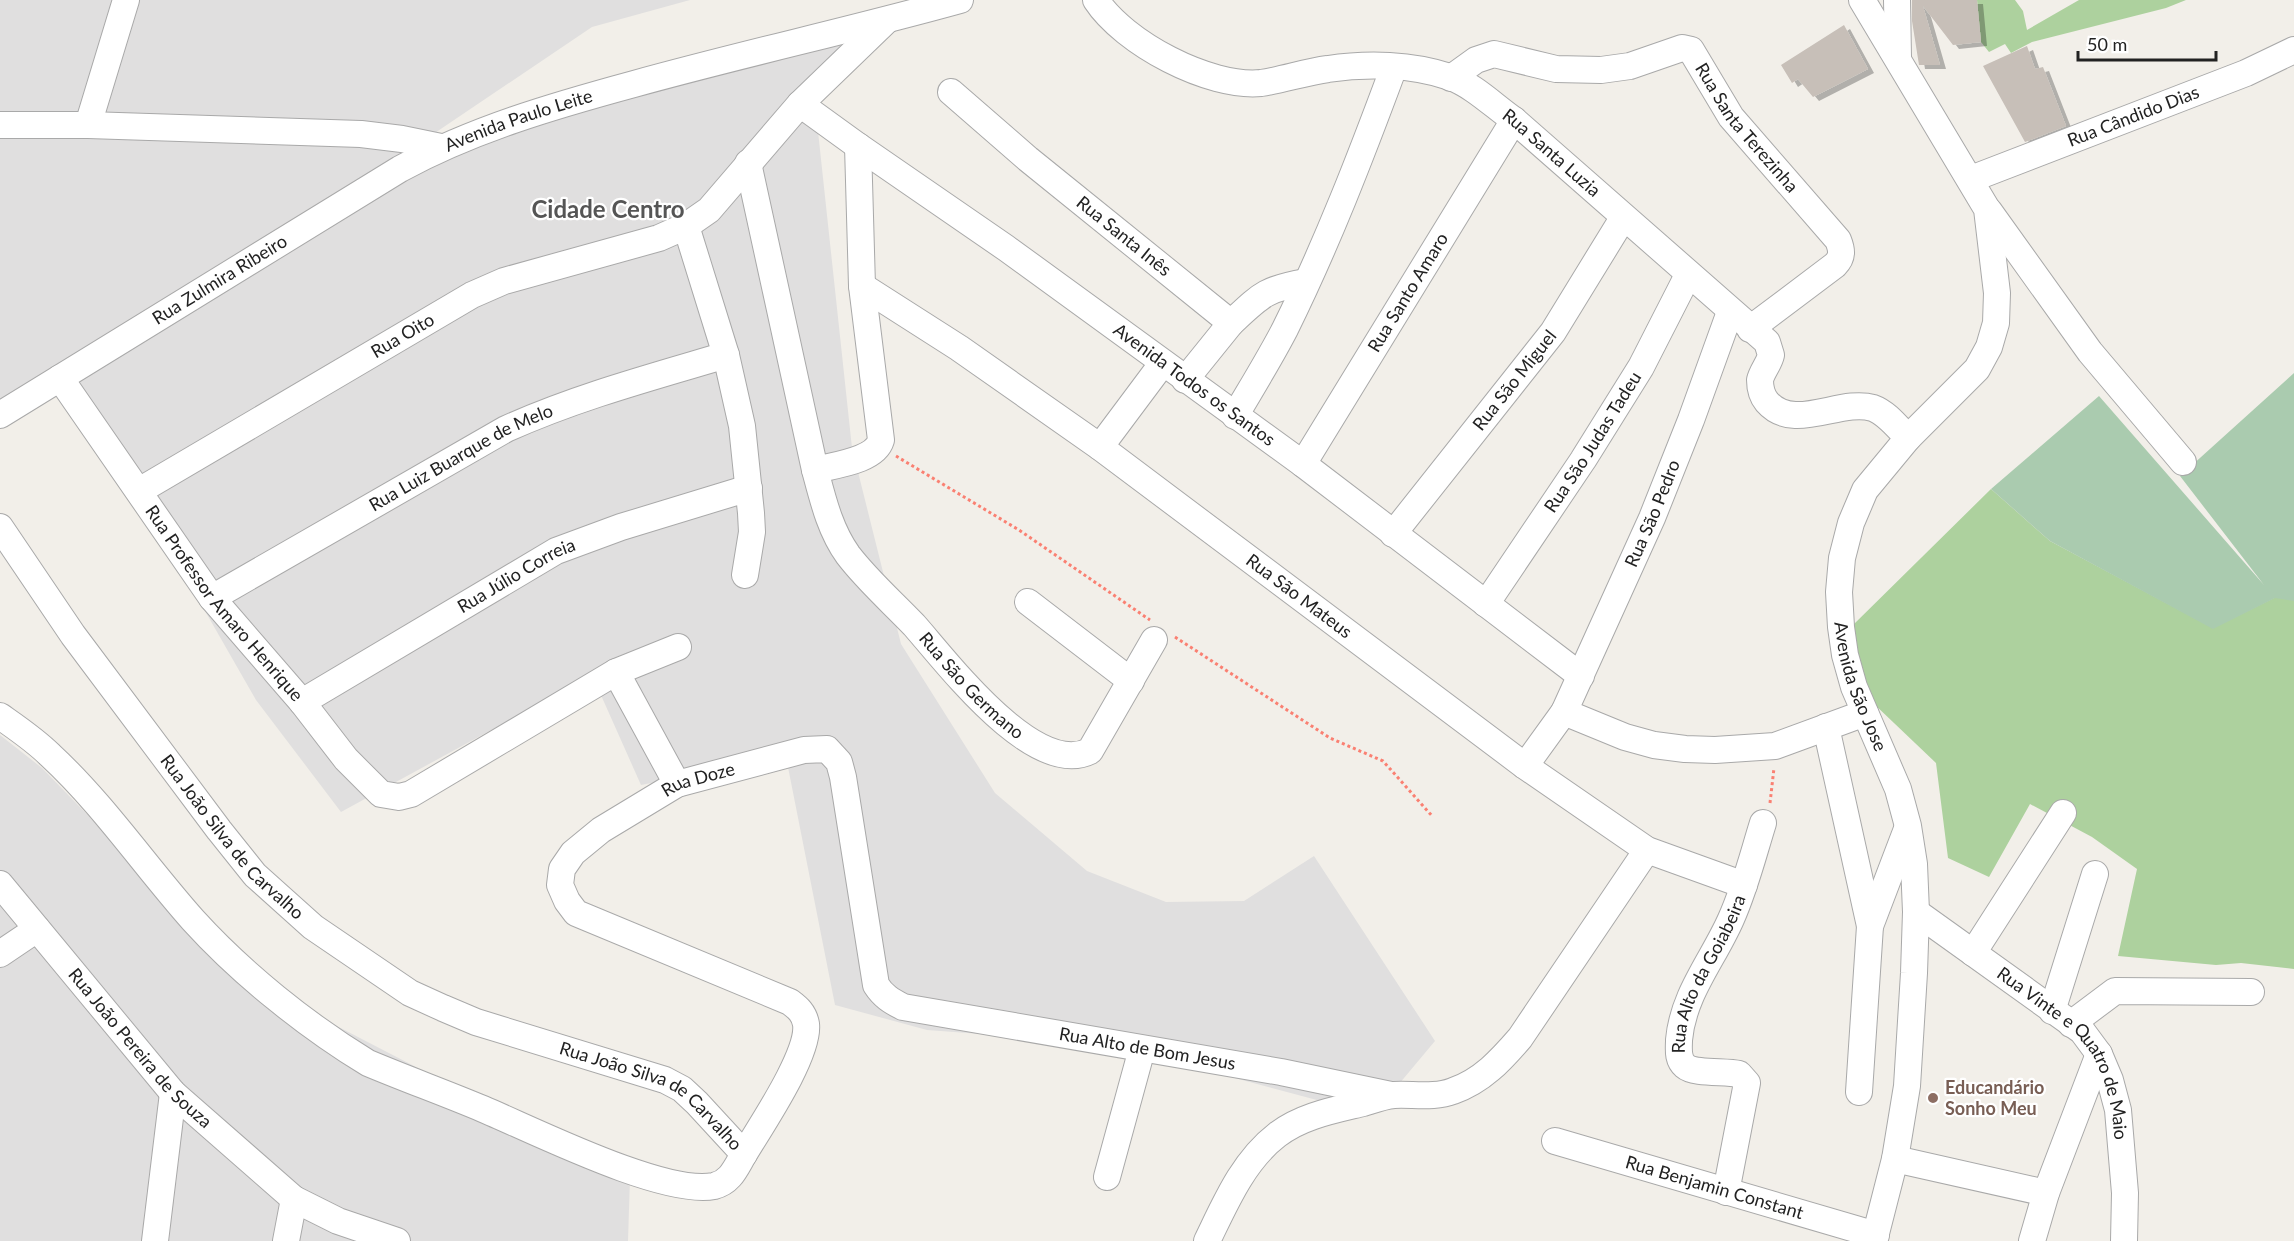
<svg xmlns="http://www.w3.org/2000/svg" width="2294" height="1241" font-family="Lato,sans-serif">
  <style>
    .residential { fill: #e0dfdf }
    .forest { fill: #add19e }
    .cemetery { fill: #aacbaf }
    .building { fill: #c7bfb8; filter: url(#shadow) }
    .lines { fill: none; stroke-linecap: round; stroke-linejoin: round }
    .minor-casing { stroke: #a9a9a9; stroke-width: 28 }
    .path { stroke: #fa8072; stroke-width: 3; stroke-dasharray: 3 3; stroke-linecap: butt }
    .minor { stroke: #fff; stroke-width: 26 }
    .education-dot { fill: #8d6e63; stroke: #fff; stroke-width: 2 }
    .labels { text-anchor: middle; stroke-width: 4.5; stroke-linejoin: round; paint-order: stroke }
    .street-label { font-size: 18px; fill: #222; stroke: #fff }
    .education-label { font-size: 18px; font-weight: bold; fill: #785e54; stroke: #fff; text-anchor: start }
    .district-label { font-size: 24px; font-weight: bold; fill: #555; stroke: #fff }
  </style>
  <defs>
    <filter id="shadow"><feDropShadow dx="6" dy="4" stdDeviation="0" flood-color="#0004"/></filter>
  </defs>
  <rect width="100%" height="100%" fill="#f2efe9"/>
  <g class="residential">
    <path d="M0,0H690L592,27L420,143L856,26L814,94L852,448L901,644L995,793L1087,871L1166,902L1244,901L1314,856L1435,1041L1373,1115L1104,1043L927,1030L835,1005L786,757L641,785L592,675L341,812L256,700L193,590L52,367L0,401Z"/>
    <path d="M0,735L42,768L248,980L630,1178L628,1241H0Z"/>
  </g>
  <g class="forest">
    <path d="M1977,0H2015L2023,11L2027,30L2079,0H2186L2166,8L2032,42L2011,53L2005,44L1989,52L1981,42Z"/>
    <path d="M1991,489L2050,541L2213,628L2294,588V969L2241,963L2216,965L2118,956L2137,869L2092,837L2030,804L1989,877L1948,858L1936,763L1852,683V626Z"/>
  </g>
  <path class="cemetery" d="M2294,373V601L2275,598L2213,629L2050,541L1991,489L2099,396L2264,585L2180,476Z"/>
  <g class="building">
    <path d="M1912,0H1977L1981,42L1953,45L1923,6L1940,65H1919L1912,21Z"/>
    <path d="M1844,25L1868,69L1813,97L1798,79L1792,83L1781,65Z"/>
    <path d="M2027,46L2035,69L2043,67L2066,126L2025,142L1983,66Z"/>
  </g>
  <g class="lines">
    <g class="minor-casing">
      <g id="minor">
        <path id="s1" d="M1096,0C1124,43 1209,88 1261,83C1283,80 1305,72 1328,69C1367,63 1412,64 1450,77C1473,85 1494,106 1514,120L1767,342L1771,355C1769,364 1762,371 1760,380C1760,388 1762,396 1767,402C1794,433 1840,398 1873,408C1887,413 1898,428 1908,438"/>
        <path id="s2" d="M1862,0L1987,209L1997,293L1996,323L1989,347L1977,369L1908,438L1865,490L1851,523L1842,558L1839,592L1841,627L1845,655L1854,687L1898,789L1908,826L1914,864L1916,912L1914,973L1907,1086L1895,1159L1874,1241"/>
        <path d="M1897,0L1898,57"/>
        <path id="s3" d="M1451,78L1476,60L1494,54L1556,69L1601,70L1630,66L1682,48L1691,50L1731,117L1838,240C1842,250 1843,257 1835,265L1750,329"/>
        <path id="s4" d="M951,92L1028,159L1231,323C1261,295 1265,289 1306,282"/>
        <path id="s5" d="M800,104L858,146L1006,248L1303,464L1581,676"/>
        <path d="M0,125H88L361,134L402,139L441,147"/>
        <path d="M88,125L126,0"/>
        <path id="s6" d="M748,163L815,470C823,500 830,530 848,555C867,580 892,602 914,625C946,661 1034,779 1090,751L1154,640"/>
        <path id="s7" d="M1971,179L2246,73L2294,50"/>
        <path d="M1989,211L2090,352L2183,462"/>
        <path d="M686,226L726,355L742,426L751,513L752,532L745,575"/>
        <path id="s8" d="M862,286L959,348L1100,447L1525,766L1647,850L1744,885"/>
        <path id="s9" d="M60,378L212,598L302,702L346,759L381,794L399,797L411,794L616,672L678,647"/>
        <path d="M1185,380L1231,323"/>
        <path id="s10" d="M0,415L400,169C474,129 553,106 634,84C742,54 852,30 960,0"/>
        <path d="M1235,416C1252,387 1270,358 1285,329C1327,244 1361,156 1394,67"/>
        <path d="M1100,447L1162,364"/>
        <path id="s11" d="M1303,464L1514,120"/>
        <path d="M815,470C834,465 875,461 881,440L862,286L858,146"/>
        <path id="s12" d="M139,491L472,295L504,281L659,238L686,226L709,210L800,104L886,21"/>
        <path id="s13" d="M0,527L73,635L219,830L255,875L313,927L410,993L443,1008L476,1022L665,1080L682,1089L697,1103L744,1154C736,1167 731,1182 714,1186C664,1196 533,1130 483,1109C445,1093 406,1079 368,1063C307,1026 241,973 193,920C145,866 103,804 50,755C35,740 17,728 0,716"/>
        <path id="s14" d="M1393,534L1553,332L1623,218"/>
        <path id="s15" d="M212,598L506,429C577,397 652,377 726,355"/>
        <path d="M1028,602L1131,681"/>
        <path id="s16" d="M1486,604L1583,460L1641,367L1688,275"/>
        <path d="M616,672L677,784"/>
        <path id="s17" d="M302,702L556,551L621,527L749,488"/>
        <path d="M1564,712L1625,737L1654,745L1685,749L1715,750L1775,746L1865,713"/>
        <path d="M1826,727L1870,926"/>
        <path id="s18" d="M1525,766L1564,712L1652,518L1691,420L1730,312"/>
        <path id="s19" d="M0,884L173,1093L294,1199L338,1221L397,1241"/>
        <path id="s20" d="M1916,912L2082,1031L2099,1054L2110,1080L2118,1110L2125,1193L2124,1241"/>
        <path d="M1973,953L2063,813"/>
        <path d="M0,954L37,929"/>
        <path d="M2052,1011L2095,874"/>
        <path d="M2071,1024L2115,991L2251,992"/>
        <path d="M1859,1092L1870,926L1907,829"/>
        <path id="s21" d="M1555,1141L1876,1235"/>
        <path id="s22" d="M744,1154C760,1127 810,1054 806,1024C804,1013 798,1008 790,1002L576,913L567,901L560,885L562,869L573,853L601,830L677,784L804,750L827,749L839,762L843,777L876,985C883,996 891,1001 903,1007L1281,1072L1391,1095"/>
        <path d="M1895,1159L2046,1193"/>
        <path d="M1107,1177L1142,1049"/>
        <path id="s23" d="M1726,1192L1747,1083L1739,1074C1725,1071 1694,1074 1685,1066C1677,1059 1679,1049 1679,1040C1683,994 1713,960 1731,919C1745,888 1753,855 1763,823"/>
        <path d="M155,1241L173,1093"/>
        <path d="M286,1241L294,1199"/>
        <path d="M1207,1241C1225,1204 1243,1161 1277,1135C1301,1116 1334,1110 1363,1103C1373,1100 1383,1096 1394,1095C1413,1094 1435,1098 1453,1091C1482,1081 1501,1060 1520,1038L1647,850"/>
        <path d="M2032,1241L2046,1193L2099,1054"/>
      </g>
    </g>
    <g class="path">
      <path d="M896,456L1019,530L1150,620"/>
      <path d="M1175,637L1330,738L1383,761L1433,817"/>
      <path d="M1770,803L1774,768"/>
    </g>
    <use href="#minor" class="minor"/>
  </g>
  <circle class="education-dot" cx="1933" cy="1098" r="6"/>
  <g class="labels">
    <g class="street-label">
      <text dy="6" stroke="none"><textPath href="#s7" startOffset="174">Rua Cândido Dias</textPath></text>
      <text dy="6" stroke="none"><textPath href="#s10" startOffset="598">Avenida Paulo Leite</textPath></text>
      <text dy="6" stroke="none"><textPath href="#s3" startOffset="348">Rua Santa Terezinha</textPath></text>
      <text dy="6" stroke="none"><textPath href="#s1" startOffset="510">Rua Santa Luzia</textPath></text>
      <text dy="6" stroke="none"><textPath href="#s4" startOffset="225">Rua Santa Inês</textPath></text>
      <text dy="6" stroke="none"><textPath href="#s10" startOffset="258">Rua Zulmira Ribeiro</textPath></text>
      <text dy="6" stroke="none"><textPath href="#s11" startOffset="201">Rua Santo Amaro</textPath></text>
      <text dy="6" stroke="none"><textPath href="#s12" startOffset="306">Rua Oito</textPath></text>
      <text dy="6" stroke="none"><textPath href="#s14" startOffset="196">Rua São Miguel</textPath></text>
      <text dy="6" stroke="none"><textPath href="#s5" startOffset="484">Avenida Todos os Santos</textPath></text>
      <text dy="6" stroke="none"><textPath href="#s16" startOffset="194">Rua São Judas Tadeu</textPath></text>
      <text dy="6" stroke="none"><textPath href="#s15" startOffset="286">Rua Luiz Buarque de Melo</textPath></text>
      <text dy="6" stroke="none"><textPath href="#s18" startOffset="284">Rua São Pedro</textPath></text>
      <text dy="6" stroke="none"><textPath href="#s17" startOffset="249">Rua Júlio Correia</textPath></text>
      <text dy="6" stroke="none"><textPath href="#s8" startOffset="536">Rua São Mateus</textPath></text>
      <text dy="6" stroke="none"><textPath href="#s9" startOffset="279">Rua Professor Amaro Henrique</textPath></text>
      <text dy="6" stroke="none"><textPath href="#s6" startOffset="586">Rua São Germano</textPath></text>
      <text dy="6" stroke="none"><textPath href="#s2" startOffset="777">Avenida São Jose</textPath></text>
      <text dy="6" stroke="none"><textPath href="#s22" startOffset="620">Rua Doze</textPath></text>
      <text dy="6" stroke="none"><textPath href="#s13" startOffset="388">Rua João Silva de Carvalho</textPath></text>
      <text dy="6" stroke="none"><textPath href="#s23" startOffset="278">Rua Alto da Goiabeira</textPath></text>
      <text dy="6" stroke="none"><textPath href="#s19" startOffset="216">Rua João Pereira de Souza</textPath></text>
      <text dy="6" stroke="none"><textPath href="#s22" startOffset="1280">Rua Alto de Bom Jesus</textPath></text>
      <text dy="6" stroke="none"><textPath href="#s20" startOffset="212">Rua Vinte e Quatro de Maio</textPath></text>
      <text dy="6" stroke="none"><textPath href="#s13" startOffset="892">Rua João Silva de Carvalho</textPath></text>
      <text dy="6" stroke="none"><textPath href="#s21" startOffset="166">Rua Benjamin Constant</textPath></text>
    </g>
    <g class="education-label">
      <text x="1945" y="1094">Educandário<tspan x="1945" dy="21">Sonho Meu</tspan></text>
    </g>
    <g class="district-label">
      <text x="608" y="218">Cidade Centro</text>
    </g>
  </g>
  <path d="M2078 51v9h138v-9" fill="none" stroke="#222222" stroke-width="3"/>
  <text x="2087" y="51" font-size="18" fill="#222222" stroke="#ffffff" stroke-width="4.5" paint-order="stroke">50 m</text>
</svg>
